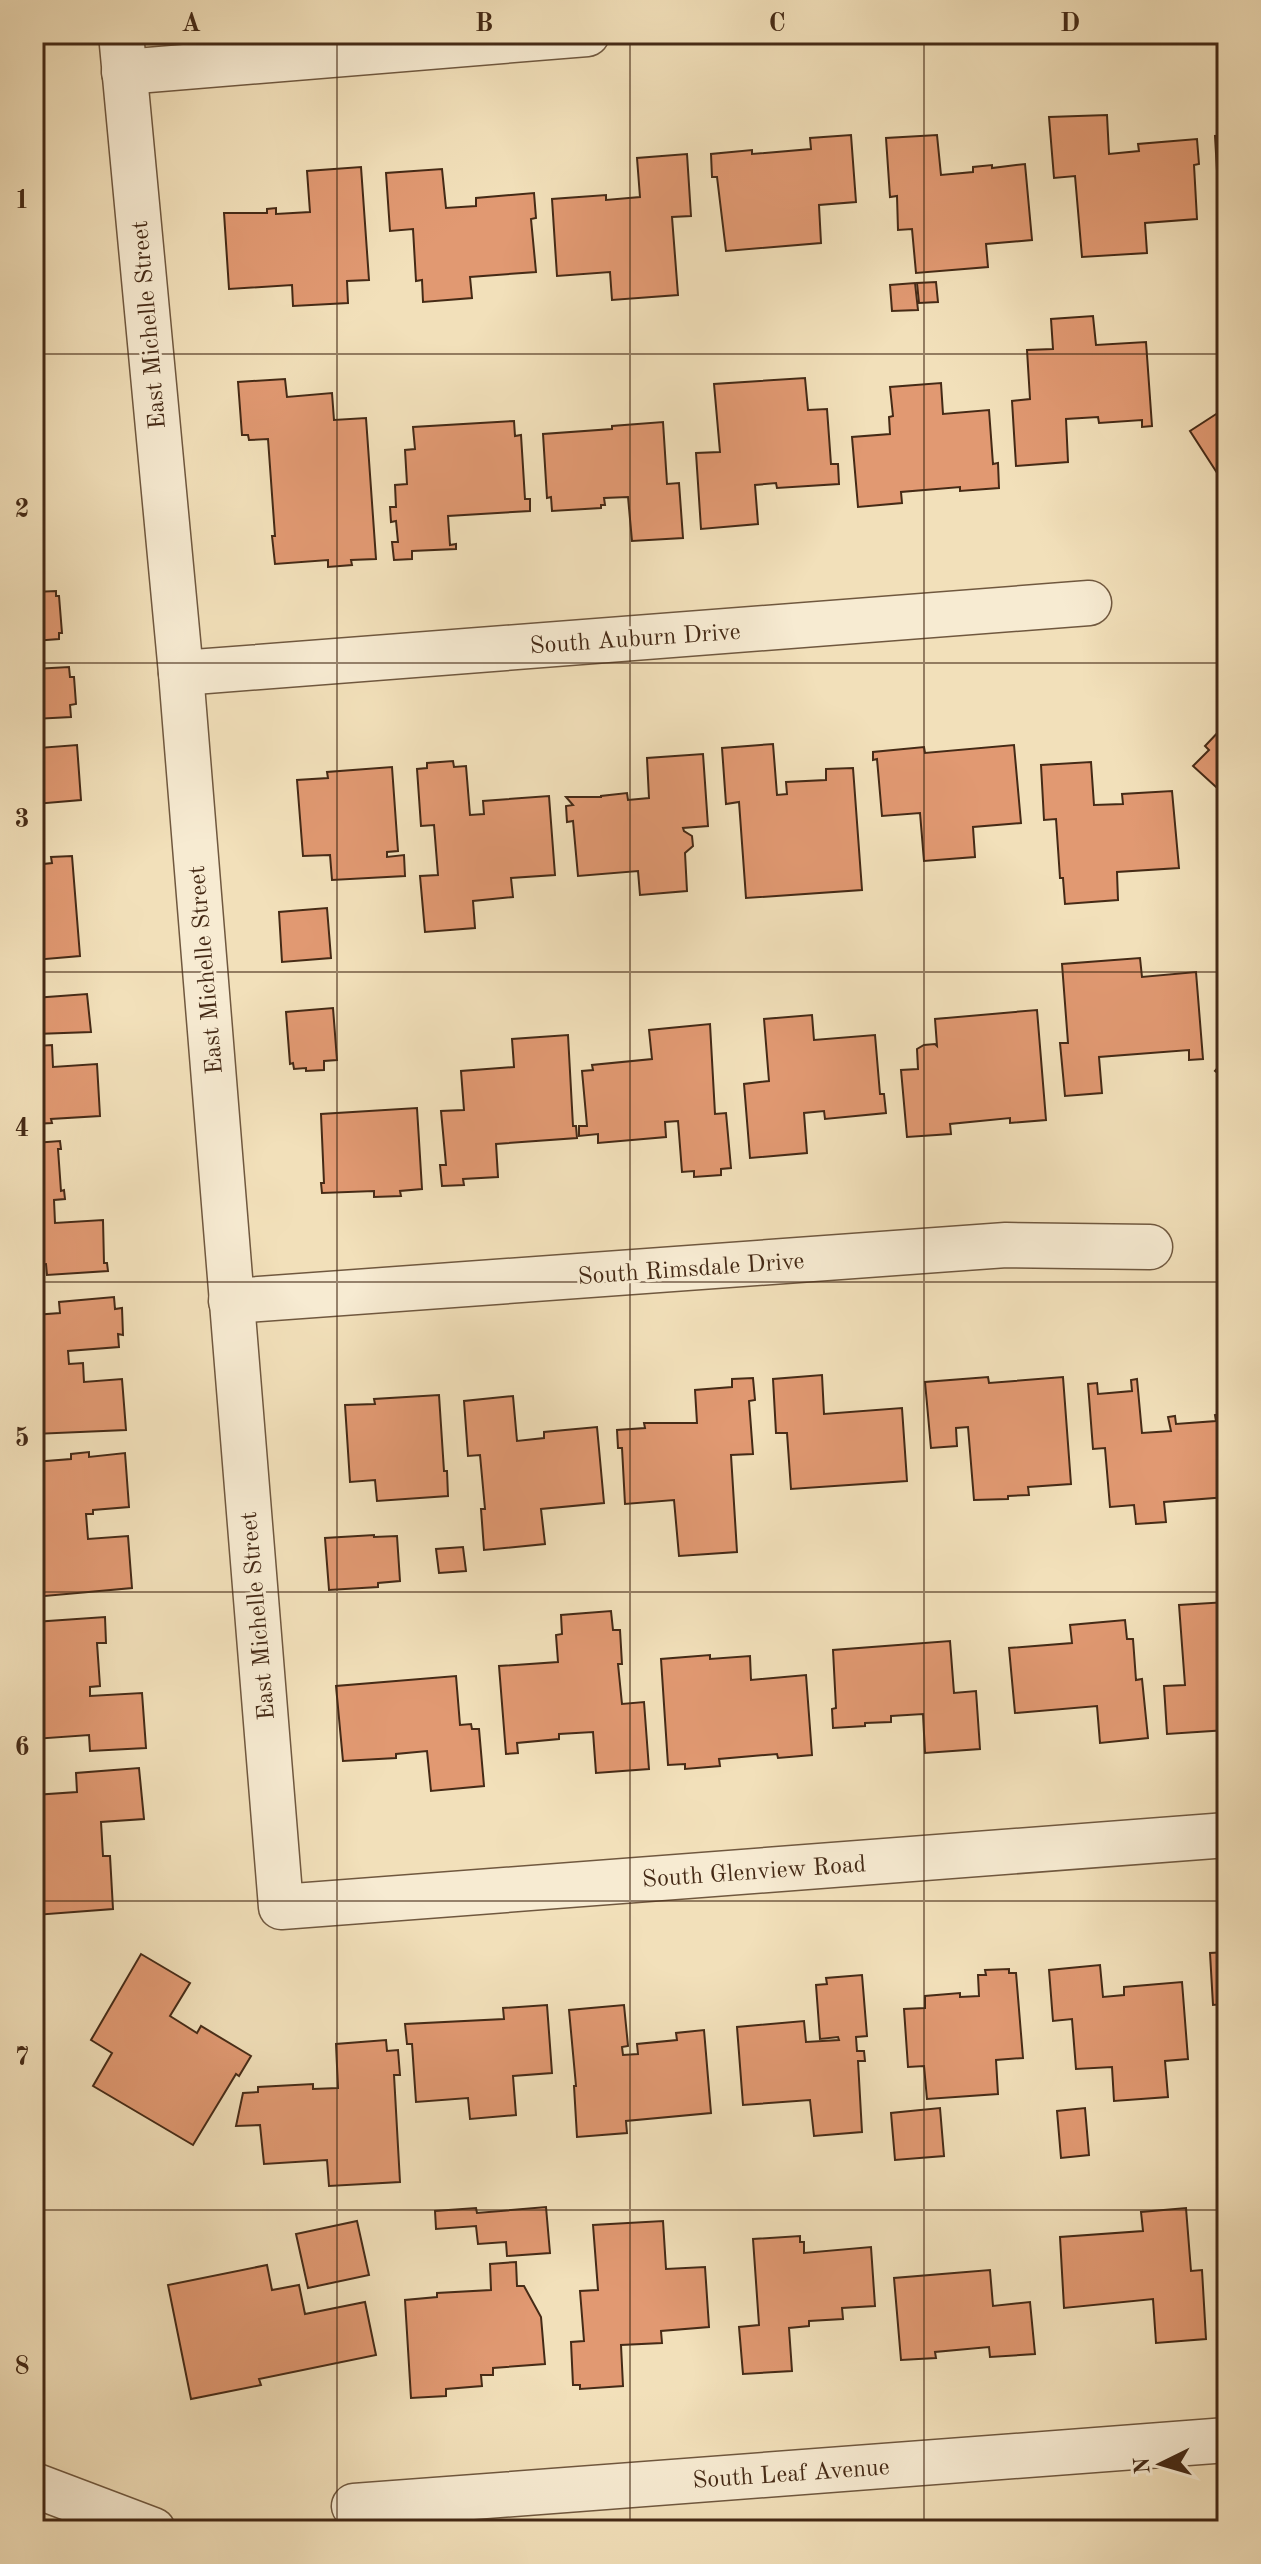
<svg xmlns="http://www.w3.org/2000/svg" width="1261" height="2564" font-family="'Old Standard TT',serif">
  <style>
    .building { fill: #e19972; stroke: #452a16; stroke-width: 2 }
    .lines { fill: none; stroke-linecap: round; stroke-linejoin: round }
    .minor-casing { stroke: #70583f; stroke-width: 47 }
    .minor { stroke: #f7ebd2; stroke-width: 44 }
    .grid { fill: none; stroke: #452a16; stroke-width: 2; stroke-opacity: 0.55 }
    .labels { text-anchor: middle; stroke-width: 6; stroke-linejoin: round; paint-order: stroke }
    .street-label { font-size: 24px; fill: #452a16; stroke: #f7ebd2 }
    .neatline { fill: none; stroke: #452a16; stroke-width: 3 }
    .grid-label { font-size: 26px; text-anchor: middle; font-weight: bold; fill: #452a16 }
  </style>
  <rect width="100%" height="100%" fill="#f2e0ba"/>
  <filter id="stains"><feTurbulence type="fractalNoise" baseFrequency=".0025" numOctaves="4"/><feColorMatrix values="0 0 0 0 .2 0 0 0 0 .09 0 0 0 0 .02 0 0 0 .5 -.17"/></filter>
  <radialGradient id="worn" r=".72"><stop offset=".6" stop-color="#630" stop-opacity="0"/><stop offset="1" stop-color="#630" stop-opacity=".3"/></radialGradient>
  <g class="building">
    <path d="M1107,115L1109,154L1139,151L1138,144L1197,139L1199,164L1194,165L1197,219L1145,223L1147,253L1082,257L1075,176L1054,178L1049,117Z"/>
    <path d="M851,135L856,202L819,205L821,243L726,251L717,177H712L711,154L752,150V154L811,149L810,138Z"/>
    <path d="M937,135L941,175L973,172V167L992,165V168L1025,164L1032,240L986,244L988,267L916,273L912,229L898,230L897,196L890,197L886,138Z"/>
    <path d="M1227,135V223H1220L1215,136Z"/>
    <path d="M687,154L691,216L672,217L678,295L612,300L610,272L557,276L552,199L606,195V200L640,197L637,158Z"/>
    <path d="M361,167L369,280L347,281L348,303L293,306L292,285L229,289L224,213H267V209L276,208V214L310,212L307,171Z"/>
    <path d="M442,169L446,208L476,206V198L534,193L536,218L531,219L536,272L470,277L472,298L423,302L422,280L416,281L413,229L390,231L386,173Z"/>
    <path d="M936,282L938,302L919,303L917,283Z"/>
    <path d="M915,283L918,310L892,311L890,285Z"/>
    <path d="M34,305V308H39L41,330L34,331Z"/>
    <path d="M1093,316L1096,345L1146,342L1152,426L1142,427V420L1099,423L1098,417L1066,419L1068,462L1016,466L1012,401L1030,399L1027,350L1053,349L1051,319Z"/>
    <path d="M40,352L43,403L34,404V353Z"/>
    <path d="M805,378L808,410L827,409L831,464H838L839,484L777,488L776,483L755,485L758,524L701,529L696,453L720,452L714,384Z"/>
    <path d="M285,379L287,397L332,393L334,420L366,418L376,559L351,560L352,565L328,567V560L275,564L272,536H275L268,439L249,440L248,435H242L238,382Z"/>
    <path d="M941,383L943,414L989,410L993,464L998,463L999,488L960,491V487L901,492L902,503L858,507L852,437L890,434L889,417L893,416L890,387Z"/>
    <path d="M1227,407V493L1219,481L1221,479L1190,431Z"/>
    <path d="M514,421L515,436L521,435L525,499H530V511L448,516L450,545L456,544V549L412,551V559L394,560L392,542H398L396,521L391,522L390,507H396L395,485L407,484L405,450L415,449L413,427Z"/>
    <path d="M663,422L667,484L679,483L683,538L632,541L628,497L604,498L605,505H601V508L552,511L551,497L547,498L543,434L612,429V426Z"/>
    <path d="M56,591V596H59L62,633H59V639L34,641V592Z"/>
    <path d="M69,667L70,677H74L76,704L70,705L71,717L34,719V669Z"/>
    <path d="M1223,727L1227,731V797L1193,766L1209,750L1205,746Z"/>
    <path d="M38,731L39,748L77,745L81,800L35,804L34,732Z"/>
    <path d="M773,744L777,795L787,794L786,782L826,780V769L853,768L862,890L746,898L739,802L726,804L722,748Z"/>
    <path d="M1014,745L1021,823L973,827L975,857L924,861L920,813L882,816L877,759L873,760V752L924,747L925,753Z"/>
    <path d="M703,754L708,826L683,828L684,831L692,836L693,846L685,853L687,891L640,895L638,871L578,876L573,821L567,822L566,806L573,805L566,797H601V796L627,793L628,800L649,798L647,758Z"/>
    <path d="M453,761L454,767L466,766L470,815L484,814L483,801L549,796L555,875L511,878L513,897L473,901L475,928L425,932L420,876L438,875L434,825L421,826L417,769L427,768V763Z"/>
    <path d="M1091,762L1094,805L1123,804L1122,794L1172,791L1179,868L1117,872L1118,900L1065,904L1063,878H1060L1056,819L1044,820L1041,765Z"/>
    <path d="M392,767L398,851L387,852V857L404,855L405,876L332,880L330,855L303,856L297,780L328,778L327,772Z"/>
    <path d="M72,856L80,956L34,960V865L52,863L51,857Z"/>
    <path d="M327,908L331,958L282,962L279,912Z"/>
    <path d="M1140,958L1142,977L1196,972L1203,1059L1189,1060V1050L1099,1057L1102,1093L1065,1096L1060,1043H1068L1062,964Z"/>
    <path d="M87,994L91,1032L36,1034L37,1046L52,1045L53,1067L97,1064L100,1116L51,1119L52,1123L34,1124V998Z"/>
    <path d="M333,1008L337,1060L324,1061V1070L306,1071V1068L294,1069L293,1063L290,1064L286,1012Z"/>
    <path d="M1037,1010L1046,1120L1010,1123V1118L950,1124L951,1134L907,1137L901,1070L918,1069L917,1049L924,1045L935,1044L937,1046L935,1019Z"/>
    <path d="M812,1015L814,1040L875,1035L880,1094H884L886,1113L825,1119L824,1111L804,1113L807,1153L750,1158L744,1084L769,1081L764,1019Z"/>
    <path d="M710,1024L715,1114L726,1113L731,1168L721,1169V1175L694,1177V1171L682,1172L678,1121L665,1122L666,1137L598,1143V1134L579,1136V1126H587L582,1071L593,1070L592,1065L652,1059L649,1030Z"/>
    <path d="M568,1035L573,1126H576L577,1138L496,1144L498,1177L463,1179L464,1185L442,1186L440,1165H446L441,1111L464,1110L461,1071L514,1067L512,1039Z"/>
    <path d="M1227,1057V1081L1215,1071Z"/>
    <path d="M417,1108L422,1189L400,1191L401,1196L374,1197V1191L322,1193L321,1183H324L321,1114Z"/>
    <path d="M60,1141L61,1149H58L61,1191L64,1190L65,1199L54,1200L55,1223L103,1220L104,1263H107L108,1271L47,1275L46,1264L34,1265V1143Z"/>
    <path d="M114,1297L115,1309L122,1308L123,1335L118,1334L119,1347L68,1351L69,1364L83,1363L84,1382L122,1379L126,1430L34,1434V1315L60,1313L59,1302Z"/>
    <path d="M822,1375L824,1414L902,1408L907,1481L791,1489L787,1433H776L773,1379Z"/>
    <path d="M988,1377L989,1383L1063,1377L1071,1484L1028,1487L1029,1495L1008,1496V1499L974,1500L968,1427L956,1428L957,1446L931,1448L925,1382Z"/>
    <path d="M753,1378L755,1400L749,1401L753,1454L731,1455L737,1552L679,1556L674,1500L625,1504L622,1448H618L617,1430L645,1428L644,1423H697L695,1390L732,1387V1379Z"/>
    <path d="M1137,1379L1142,1433L1171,1431L1168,1417L1175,1416L1176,1424L1216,1421L1215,1415L1221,1414L1227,1497L1164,1502L1166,1522L1136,1524L1134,1505L1110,1507L1105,1448L1093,1449L1088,1384L1097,1383L1098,1394L1132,1391L1131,1380Z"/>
    <path d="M439,1395L444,1471H447L448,1496L377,1501L375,1480L350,1482L345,1405L375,1404L374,1399Z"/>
    <path d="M513,1396L517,1441L544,1438V1432L597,1427L604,1503L541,1509L545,1544L484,1550L481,1509H485L480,1455L468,1456L464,1401Z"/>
    <path d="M89,1452V1457L125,1453L129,1507L93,1510V1514H86L88,1539L128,1536L132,1588L34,1597V1462L71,1459V1454Z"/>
    <path d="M374,1535V1537L397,1536L400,1581L378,1583V1587L329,1590L325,1538Z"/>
    <path d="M463,1547L466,1571L439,1573L436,1549Z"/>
    <path d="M1227,1602V1730L1167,1734L1164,1686L1185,1685L1179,1605Z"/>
    <path d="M611,1611L613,1630H620L622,1664H618L622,1704L644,1702L649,1769L596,1773L593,1732L559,1734V1739L517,1743L518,1753L506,1754L499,1666L558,1662L556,1635L562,1634L561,1615Z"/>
    <path d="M105,1617L106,1643H97L100,1686L90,1687V1696L142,1693L146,1748L90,1751L89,1735L34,1739V1622Z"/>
    <path d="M1125,1620L1127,1639H1133L1136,1680L1142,1679L1148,1738L1100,1743L1097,1706L1015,1713L1009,1648L1072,1643L1070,1625Z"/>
    <path d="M950,1641L954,1693L976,1691L980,1749L925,1753L923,1714L891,1716V1722L865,1723V1726L833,1728L832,1709L836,1708L833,1650Z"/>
    <path d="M710,1655V1659L750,1656L751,1680L806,1675L812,1755L778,1758L777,1754L719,1759L720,1766L685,1769V1764L668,1765L661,1659Z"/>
    <path d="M456,1676L460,1725L471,1724L472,1729H479L484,1786L431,1791L427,1751L396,1754V1758L343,1761L336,1686Z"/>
    <path d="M139,1768L144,1819L101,1822L103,1856H110L113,1909L35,1915L34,1795L77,1792L76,1773Z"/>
    <path d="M1227,1952V2043L1226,2044L1223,2004L1213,2005L1210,1953Z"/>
    <path d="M141,1954L190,1983L170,2016L197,2033L201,2026L251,2056L239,2076L236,2074L193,2145L93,2086L112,2053L91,2040Z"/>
    <path d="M1100,1965L1103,1997L1124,1995V1987L1182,1982L1188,2059L1165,2061L1168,2097L1114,2101L1112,2067L1076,2069L1072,2019L1053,2021L1049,1970Z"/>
    <path d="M1009,1969V1973H1016L1023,2058L996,2060L998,2094L927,2099L924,2066L908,2067L904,2009L925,2008V1996L960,1993V1997L979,1996L978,1975H986L985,1970Z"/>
    <path d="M862,1975L867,2036L856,2037L857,2051H864L865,2061H858L862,2132L814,2136L810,2100L743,2105L737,2027L804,2021L806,2042L839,2040L838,2037L820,2039L816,1985L827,1984L826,1978Z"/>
    <path d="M547,2005L552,2073L513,2076L516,2115L470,2119L468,2098L416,2102L412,2044H407L405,2024L504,2019L503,2008Z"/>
    <path d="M624,2005L628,2046L622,2047L623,2055L638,2054L637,2044L677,2040L676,2033L704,2030L711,2113L626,2121L627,2133L577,2137L574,2086H576L569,2010Z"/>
    <path d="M386,2040L387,2051L398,2050L400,2075H394L400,2182L329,2186L327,2160L264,2164L260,2125L236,2126L243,2093L258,2092V2087L313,2084V2089L338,2088L336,2044Z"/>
    <path d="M940,2108L944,2156L895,2160L891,2113Z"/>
    <path d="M1085,2108L1089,2155L1061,2158L1057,2111Z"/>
    <path d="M546,2207L550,2253L507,2256L506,2242L478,2244L476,2226L436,2229L435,2211L476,2208L477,2213Z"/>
    <path d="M1186,2208L1191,2271L1202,2270L1206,2339L1156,2343L1153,2299L1064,2308L1060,2237L1143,2231L1141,2212Z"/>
    <path d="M357,2221L369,2275L308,2288L296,2234Z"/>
    <path d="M663,2221L666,2269L705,2267L709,2327L661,2331L662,2343L621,2345L623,2386L580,2389V2385H573L571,2342L584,2341L580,2291L598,2290L593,2225Z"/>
    <path d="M800,2236V2242H804V2253L871,2247L875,2306L842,2308L843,2319L809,2321V2326L789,2328L792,2371L743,2374L739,2327L759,2325L753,2239Z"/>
    <path d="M1227,2237V2322L1221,2238Z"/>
    <path d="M516,2262L517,2286H524L541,2317L545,2364L493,2368V2375H481L482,2386L446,2389V2396L411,2398L405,2300L437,2297V2293L491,2290L490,2264Z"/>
    <path d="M267,2265L272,2290L299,2285L305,2314L365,2302L376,2355L259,2379L261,2385L191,2399L168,2285Z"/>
    <path d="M990,2270L993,2306L1030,2302L1035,2354L990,2357L989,2347L935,2352L936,2358L901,2360L894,2278Z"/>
  </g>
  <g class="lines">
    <g class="minor-casing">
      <g id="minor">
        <path d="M121,34L181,673L281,1907L1227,1835"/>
        <path d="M124,72L587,34"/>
        <path d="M181,673L1089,603"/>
        <path d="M231,1301L1006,1245L1150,1247"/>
        <path d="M34,2485L153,2530"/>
        <path d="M354,2506L1227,2440"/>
      </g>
    </g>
    <use href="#minor" class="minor"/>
  </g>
  <path class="grid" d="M337,34V2530M630,34V2530M924,34V2530M34,354H1227M34,663H1227M34,972H1227M34,1282H1227M34,1592H1227M34,1901H1227M34,2210H1227"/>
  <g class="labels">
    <g class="street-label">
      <text transform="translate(148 325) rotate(-95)" y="8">East Michelle Street</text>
      <text transform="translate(635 638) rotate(-4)" y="8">South Auburn Drive</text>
      <text transform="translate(205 970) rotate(-95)" y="8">East Michelle Street</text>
      <text transform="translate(691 1268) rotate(-4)" y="8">South Rimsdale Drive</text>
      <text transform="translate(257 1616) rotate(-95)" y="8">East Michelle Street</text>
      <text transform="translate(754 1871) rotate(-4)" y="8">South Glenview Road</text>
      <text transform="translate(791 2473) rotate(-4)" y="8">South Leaf Avenue</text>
    </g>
  </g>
  <rect width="1261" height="2564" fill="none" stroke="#f2e0ba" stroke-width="88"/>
  <g transform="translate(1161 2464) rotate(265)" stroke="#f7ebd2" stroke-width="6" paint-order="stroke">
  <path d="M0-6L14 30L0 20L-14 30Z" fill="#452a16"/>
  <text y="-12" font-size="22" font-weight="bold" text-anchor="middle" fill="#452a16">N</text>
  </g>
  <rect x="44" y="44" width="1173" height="2476" class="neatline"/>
  <g class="grid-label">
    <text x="191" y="31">A</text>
    <text x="484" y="31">B</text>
    <text x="777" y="31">C</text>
    <text x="1070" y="31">D</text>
    <text x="22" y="208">1</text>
    <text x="22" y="517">2</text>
    <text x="22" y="827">3</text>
    <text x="22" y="1136">4</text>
    <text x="22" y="1446">5</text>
    <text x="22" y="1755">6</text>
    <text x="22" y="2065">7</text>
    <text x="22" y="2374">8</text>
  </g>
  <rect width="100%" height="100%" filter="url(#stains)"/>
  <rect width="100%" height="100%" fill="url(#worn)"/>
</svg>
